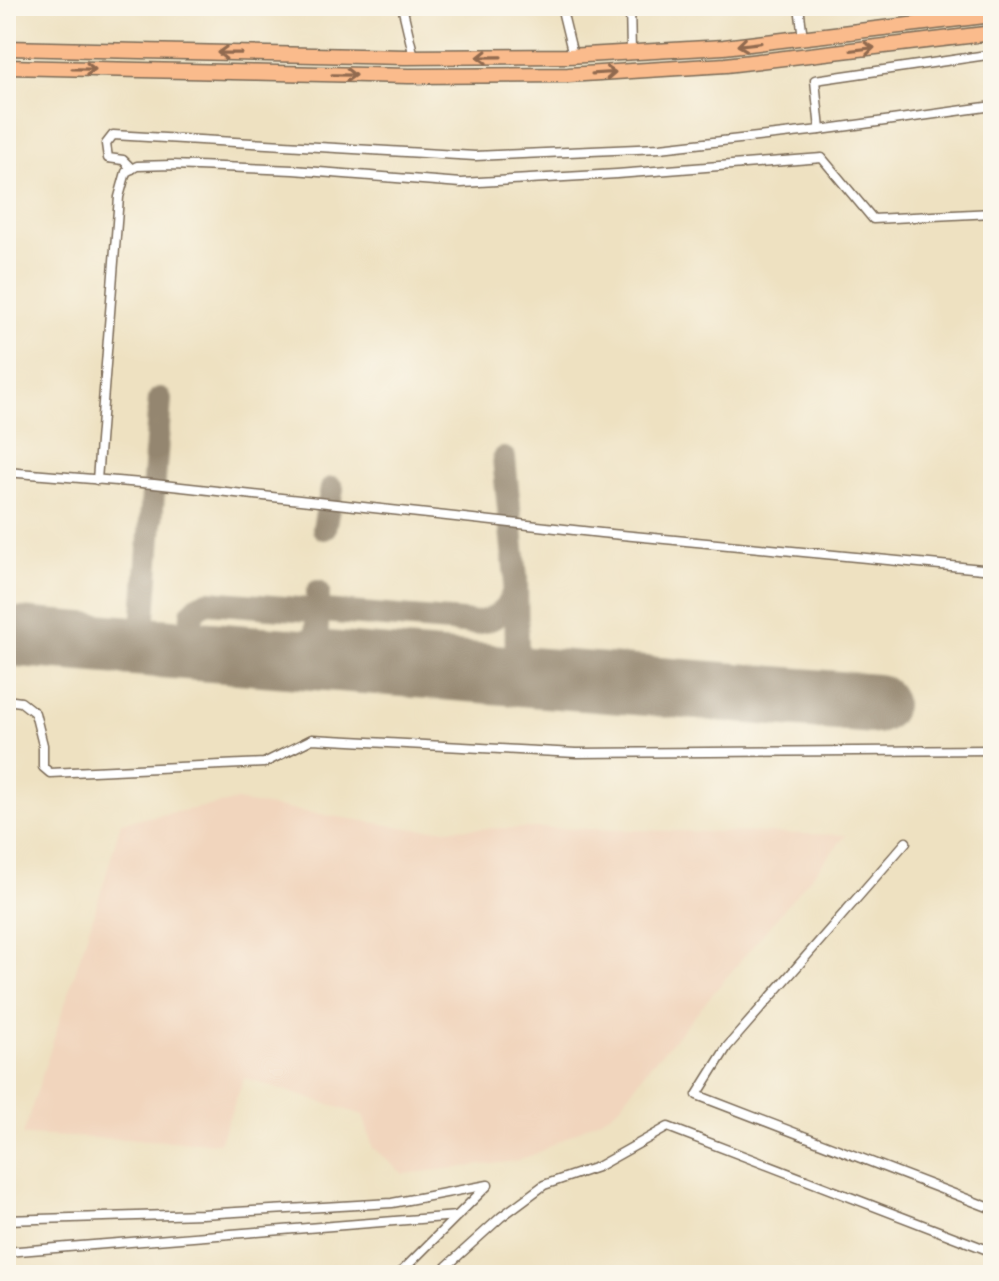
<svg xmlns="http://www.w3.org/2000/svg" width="999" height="1281" font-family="Alegreya,serif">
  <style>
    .built { fill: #f1d5bd }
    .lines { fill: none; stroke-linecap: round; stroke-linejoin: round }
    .taxiway { stroke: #948670; stroke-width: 24 }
    .runway { stroke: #948670; stroke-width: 60 }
    .street-casing { stroke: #7a6a57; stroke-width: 11 }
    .highway-casing { stroke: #7a6a57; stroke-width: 17 }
    .street { stroke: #fff; stroke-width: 8 }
    .highway { stroke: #fabb8c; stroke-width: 14 }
    .oneway { stroke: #916b50 }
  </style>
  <rect width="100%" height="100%" fill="#fbf7ec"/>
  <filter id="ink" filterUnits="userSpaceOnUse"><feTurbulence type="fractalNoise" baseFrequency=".0125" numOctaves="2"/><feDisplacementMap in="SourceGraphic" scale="16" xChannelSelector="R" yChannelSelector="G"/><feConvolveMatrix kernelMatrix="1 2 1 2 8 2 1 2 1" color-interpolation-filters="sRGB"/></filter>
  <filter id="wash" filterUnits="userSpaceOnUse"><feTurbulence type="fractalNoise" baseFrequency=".006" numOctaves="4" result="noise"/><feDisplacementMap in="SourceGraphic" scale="32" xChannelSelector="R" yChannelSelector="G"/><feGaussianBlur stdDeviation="1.8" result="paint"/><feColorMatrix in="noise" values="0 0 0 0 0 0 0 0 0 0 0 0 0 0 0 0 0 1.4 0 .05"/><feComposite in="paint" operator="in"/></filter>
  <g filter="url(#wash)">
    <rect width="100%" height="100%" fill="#eee1c1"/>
    <path class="built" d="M236,801L415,829L546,828L846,835L673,1041L650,1065L620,1106L610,1114L537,1153L517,1161L403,1174L373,1148L363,1115L244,1078L219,1143L23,1135L103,885L121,822Z"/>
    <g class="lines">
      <g class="taxiway">
        <path d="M504,459L516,578L517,665L514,671L507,676"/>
        <path d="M324,528L332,489"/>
        <path d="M143,630C144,644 150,646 163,650"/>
        <path d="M119,645C131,644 138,642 143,630L160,399"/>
        <path d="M190,650L192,613L199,606L208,602L475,623C502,619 513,605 516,578"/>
        <path d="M316,650L325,659L338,662"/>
        <path d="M303,660L316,650L318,592"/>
      </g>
      <path class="runway" d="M6,636L876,704"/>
    </g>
  </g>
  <g filter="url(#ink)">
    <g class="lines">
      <g class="street-casing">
        <g id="street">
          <path d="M402,6L414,57"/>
          <path d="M561,6L573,55"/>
          <path d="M630,6L631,52"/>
          <path d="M799,6L803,38"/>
          <path d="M820,130L993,106"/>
          <path d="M132,169L123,160L108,158L106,144L113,135L475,156L660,148L820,130L815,80L987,55L993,57"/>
          <path d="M6,472L154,484L601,533L993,570"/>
          <path d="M97,480L119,197L126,172L137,166L172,165L293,170L461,183L617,174L822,158L873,219L993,213"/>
          <path d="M6,700L21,702L35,713L43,745V767L50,773L264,763L312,739L576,753L993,750"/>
          <path d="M906,842L727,1047L697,1095L993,1209"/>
          <path d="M6,1220L202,1214L392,1203L488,1185"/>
          <path d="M6,1252L457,1216"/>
          <path d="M398,1275L487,1186"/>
          <path d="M437,1275L501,1217L544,1185L597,1167L668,1127L993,1252"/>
        </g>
      </g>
      <g class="highway-casing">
        <g id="highway">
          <path d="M6,48L405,57L568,56L724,47L993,15"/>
          <path d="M6,67L409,76L568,75L726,65L993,33"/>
        </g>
      </g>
      <use href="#street" class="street"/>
      <use href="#highway" class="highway"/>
    </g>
    <defs><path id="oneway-shaft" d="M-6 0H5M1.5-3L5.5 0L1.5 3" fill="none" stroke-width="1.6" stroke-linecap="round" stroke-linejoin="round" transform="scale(2)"/></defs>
    <g class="oneway">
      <use href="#oneway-shaft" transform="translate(749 44) rotate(173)"/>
      <use href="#oneway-shaft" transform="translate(863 49) rotate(-7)"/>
      <use href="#oneway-shaft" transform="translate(229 53) rotate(-179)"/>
      <use href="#oneway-shaft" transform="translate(489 57) rotate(179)"/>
      <use href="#oneway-shaft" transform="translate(84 69) rotate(1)"/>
      <use href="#oneway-shaft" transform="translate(604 73) rotate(-4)"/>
      <use href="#oneway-shaft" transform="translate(344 75) rotate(1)"/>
    </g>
  </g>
  <rect width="999" height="1281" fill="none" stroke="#fbf7ec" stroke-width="32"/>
</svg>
